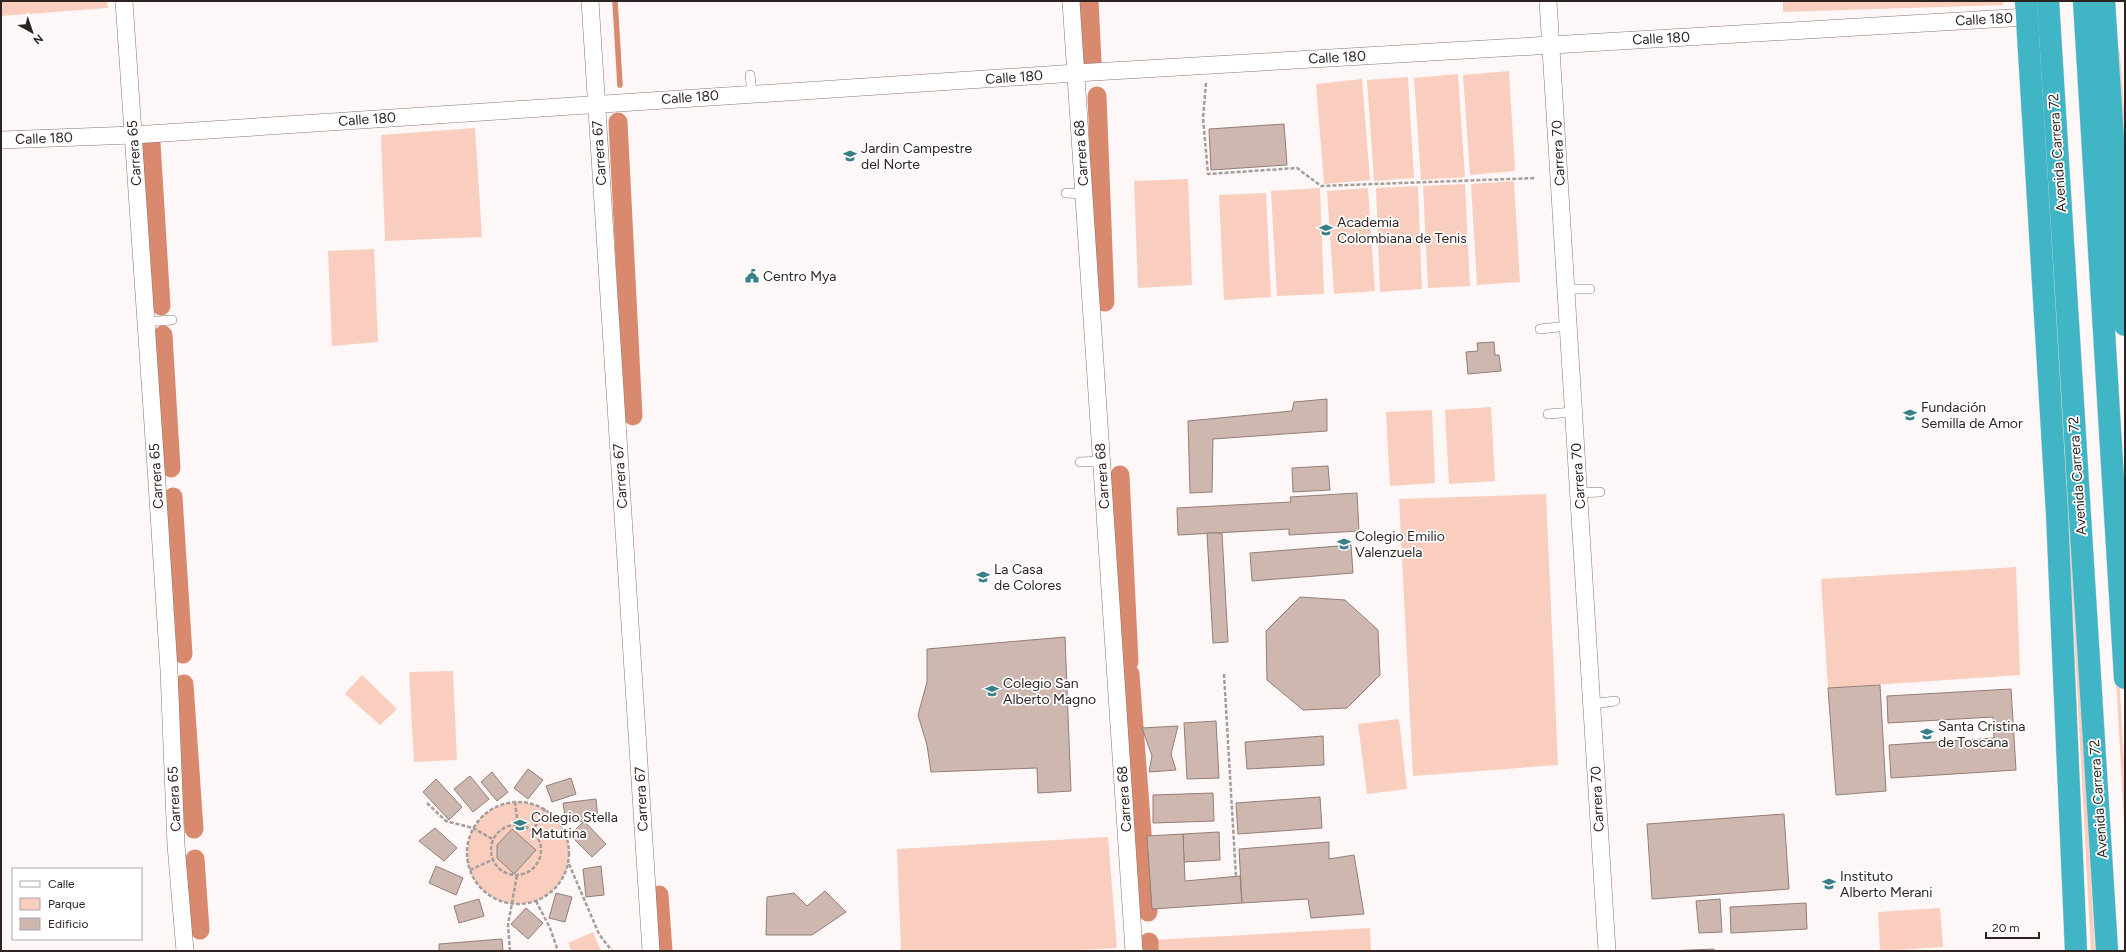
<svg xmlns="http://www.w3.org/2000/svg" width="2126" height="952" font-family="Figtree,sans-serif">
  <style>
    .green { fill: #facebe }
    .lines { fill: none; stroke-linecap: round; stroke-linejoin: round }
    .stream { stroke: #d8896e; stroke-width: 5.5 }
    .canal { stroke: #d8896e; stroke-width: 19 }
    .building { fill: #cdb7af; stroke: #937e77 }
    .lane-casing { stroke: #8a766f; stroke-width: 10 }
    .street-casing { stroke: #8a766f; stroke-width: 18 }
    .highway-casing { stroke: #d5d3d3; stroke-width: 23 }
    .path { stroke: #a49d9c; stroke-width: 2.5; stroke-dasharray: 4 2; stroke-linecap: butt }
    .lane { stroke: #fff; stroke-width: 9 }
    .street { stroke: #fff; stroke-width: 17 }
    .highway { stroke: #40b5c5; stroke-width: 22 }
    .labels { text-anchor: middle; stroke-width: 3.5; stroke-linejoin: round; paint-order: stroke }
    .street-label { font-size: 14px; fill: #2d2422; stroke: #fff }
    .poi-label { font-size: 14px; fill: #2d2422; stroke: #fff; text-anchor: start }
  </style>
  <rect width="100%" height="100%" fill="#fdf8f7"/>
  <g class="green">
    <path d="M1,1H107L108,8L1,16Z"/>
    <path d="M1783,1H2003V5L1783,12Z"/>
    <path d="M2113,52H2120L2125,127V234Z"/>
    <path d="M1509,71L1515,171L1470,175L1463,75Z"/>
    <path d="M1458,74L1465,177L1421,180L1414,78Z"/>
    <path d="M1408,77L1414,178L1374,181L1367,80Z"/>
    <path d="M1362,79L1370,180L1324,184L1316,84Z"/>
    <path d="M475,128L482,237L385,241L381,135Z"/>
    <path d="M1188,179L1192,285L1138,288L1134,181Z"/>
    <path d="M1514,181L1520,282L1477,285L1471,184Z"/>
    <path d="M1465,184L1470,286L1428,288L1423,186Z"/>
    <path d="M1418,186L1422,289L1380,292L1376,188Z"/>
    <path d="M1320,188L1324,294L1277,296L1271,191Z"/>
    <path d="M1368,188L1375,291L1334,294L1327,191Z"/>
    <path d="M1266,193L1271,297L1224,300L1219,195Z"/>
    <path d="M374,249L378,342L332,346L328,251Z"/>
    <path d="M1491,407L1495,481L1449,484L1445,410Z"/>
    <path d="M1432,410L1435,483L1390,486L1386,412Z"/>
    <path d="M2104,461L2107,462L2125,779V841Z"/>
    <path d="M2065,462H2068L2095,951H2091Z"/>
    <path d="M1546,494L1558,765L1413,776L1399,499Z"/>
    <path d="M2016,567L2020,675L1828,688L1821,579Z"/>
    <path d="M453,671L457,760L414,762L409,672Z"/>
    <path d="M362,675L397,709L380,725L345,694Z"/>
    <path d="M1399,719L1407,789L1367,794L1358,724Z"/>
    <circle cx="518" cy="853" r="51"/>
    <path d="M1108,837L1117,948L1061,951H901L897,849Z"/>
    <path d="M1940,908L1943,947L1880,951L1878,912Z"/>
    <path d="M1370,928L1371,951H1155L1154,940Z"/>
    <path d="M593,932L601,951H571L568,943Z"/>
  </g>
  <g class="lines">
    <path class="stream" d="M615,1L620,85"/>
    <g class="canal">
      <path d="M1089,1L1092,61"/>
      <path d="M1097,96L1105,302"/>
      <path d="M618,122L633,416"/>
      <path d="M151,143L161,306"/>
      <path d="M163,335L171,468"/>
      <path d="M1120,475L1129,662"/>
      <path d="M173,497L183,654"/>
      <path d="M1130,674L1148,912"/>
      <path d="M184,684L194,829"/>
      <path d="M195,859L200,930"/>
      <path d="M659,895L663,951"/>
      <path d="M1149,942V951"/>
    </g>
  </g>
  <g class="building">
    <path d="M1284,124L1287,165L1211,170L1209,129Z"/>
    <path d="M1494,342L1495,355H1499L1501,371L1468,374L1466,352L1478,351L1477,343Z"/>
    <path d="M1327,399V431L1213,439L1212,492L1190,493L1188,421L1292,411L1294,402Z"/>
    <path d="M1328,466L1330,490L1293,492L1292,468Z"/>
    <path d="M1357,493L1359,531L1289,535V529L1178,535L1177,508L1291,502L1290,497Z"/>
    <path d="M1207,533H1222L1228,642L1213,643Z"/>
    <path d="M1351,545L1353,573L1252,581L1250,553Z"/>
    <path d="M1300,597L1345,600L1378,630L1380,675L1347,708L1303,710L1267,680L1266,631Z"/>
    <path d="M1065,637L1071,791L1038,793L1037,768L931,772L927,745L918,715L927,682V649Z"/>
    <path d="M1880,685L1886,791L1836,795L1828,688Z"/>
    <path d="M2011,689L2016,770L1891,778L1889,745L1994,738L1993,717L1888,723L1887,696Z"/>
    <path d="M1216,721L1219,778L1187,779L1184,723Z"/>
    <path d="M1178,726L1171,754L1176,770L1149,772L1152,756L1142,728Z"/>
    <path d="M1323,736L1324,765L1247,769L1245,742Z"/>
    <path d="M528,769L543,780L528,799L514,788Z"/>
    <path d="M492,772L508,792L497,801L481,782Z"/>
    <path d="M470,776L489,799L473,812L454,789Z"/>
    <path d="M571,778L576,794L552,802L546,786Z"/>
    <path d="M436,779L462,807L449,820L423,792Z"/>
    <path d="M1213,793L1214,821L1153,823V795Z"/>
    <path d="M1320,797L1322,828L1238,834L1236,803Z"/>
    <path d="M596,799L598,820L566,823L563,803Z"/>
    <path d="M1784,814L1789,889L1652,899L1647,824Z"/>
    <path d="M584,821L606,844L592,857L570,835Z"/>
    <path d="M435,828L457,848L444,861L419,841Z"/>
    <path d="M512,829L536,850L514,874L497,858V845Z"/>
    <path d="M1219,832L1220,860L1184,862L1183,834Z"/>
    <path d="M1183,834L1185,881L1240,876L1242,903L1152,909L1147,836Z"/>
    <path d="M1329,842V859L1354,855L1364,914L1311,918L1308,899L1242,903L1239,849Z"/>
    <path d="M436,866L463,878L456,895L429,883Z"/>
    <path d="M601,866L604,895L586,897L583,869Z"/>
    <path d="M825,891L846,912L812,935H766L767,897L794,893L807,906Z"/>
    <path d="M556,893L572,897L565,922L549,918Z"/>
    <path d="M479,899L484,916L459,923L454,906Z"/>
    <path d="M1720,899L1722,932L1699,933L1696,901Z"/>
    <path d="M1806,903L1807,929L1731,933L1730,907Z"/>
    <path d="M526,908L543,923L528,939L511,924Z"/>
    <path d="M502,939L503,951H439V944Z"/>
    <path d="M1714,949V951H1667Z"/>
  </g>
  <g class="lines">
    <g class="lane-casing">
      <g id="lane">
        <path d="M750,75L752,93"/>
        <path d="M1066,193L1084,194"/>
        <path d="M1566,289H1590"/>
        <path d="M145,322L172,320"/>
        <path d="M1540,329L1568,326"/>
        <path d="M1548,414L1574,412"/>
        <path d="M1080,462L1101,461"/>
        <path d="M1579,493L1600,492"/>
        <path d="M1592,704L1615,701"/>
      </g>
    </g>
    <g class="street-casing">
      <g id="street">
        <path d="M124,1L157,483L169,670L176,845L185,951"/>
        <path d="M590,1L651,951"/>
        <path d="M1071,1L1134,951"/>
        <path d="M1548,1L1607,951"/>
        <path d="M1,140L133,135L1076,73L2027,17"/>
      </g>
    </g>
    <g class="highway-casing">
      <g id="highway">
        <path d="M2026,1L2057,513L2076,951"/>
        <path d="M2048,1L2107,951"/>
        <path d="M2084,1L2125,678"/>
        <path d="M2104,1L2125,325"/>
      </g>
    </g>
    <g class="path">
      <path d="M1206,83L1203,118L1208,174L1297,168L1321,186L1536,178"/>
      <path d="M1224,674L1236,877"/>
      <circle cx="518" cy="853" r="51"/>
      <path d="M515,802L518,826"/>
      <path d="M427,803L446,821L473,828L494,840"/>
      <circle cx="516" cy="850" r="25"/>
      <path d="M532,832L545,809"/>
      <path d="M569,864L599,934L612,951"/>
      <path d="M470,870L494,859"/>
      <path d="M536,901L550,928L558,951"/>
      <path d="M510,951L508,925L517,875"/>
    </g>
    <use href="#lane" class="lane"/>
    <use href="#street" class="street"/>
    <use href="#highway" class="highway"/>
  </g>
  <defs>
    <g id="school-bare" transform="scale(1.08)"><path d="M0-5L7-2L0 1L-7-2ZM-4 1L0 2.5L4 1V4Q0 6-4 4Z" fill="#387f88" stroke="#fff" stroke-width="2.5" paint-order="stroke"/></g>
    <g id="civic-bare" transform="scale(1.08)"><path d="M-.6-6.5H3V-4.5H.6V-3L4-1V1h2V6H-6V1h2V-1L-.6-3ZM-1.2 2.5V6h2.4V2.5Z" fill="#387f88" stroke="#fff" stroke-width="2.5" paint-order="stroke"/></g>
  </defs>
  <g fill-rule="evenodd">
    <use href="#school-bare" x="850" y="156"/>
    <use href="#school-bare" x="1326" y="230"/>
    <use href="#civic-bare" x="752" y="276"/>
    <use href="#school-bare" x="1910" y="415"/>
    <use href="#school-bare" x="1344" y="544"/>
    <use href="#school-bare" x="983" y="577"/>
    <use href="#school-bare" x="992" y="691"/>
    <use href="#school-bare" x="1927" y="734"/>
    <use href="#school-bare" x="520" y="825"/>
    <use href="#school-bare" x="1829" y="884"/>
  </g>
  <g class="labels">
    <g class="street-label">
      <text transform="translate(1984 19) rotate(-3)" y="5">Calle 180</text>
      <text transform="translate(1661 38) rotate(-3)" y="5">Calle 180</text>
      <text transform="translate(1337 57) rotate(-3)" y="5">Calle 180</text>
      <text transform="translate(1014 77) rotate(-4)" y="5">Calle 180</text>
      <text transform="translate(690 97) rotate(-4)" y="5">Calle 180</text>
      <text transform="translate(367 119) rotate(-4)" y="5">Calle 180</text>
      <text transform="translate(44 138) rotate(-2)" y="5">Calle 180</text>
      <text transform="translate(134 153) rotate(-94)" y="5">Carrera 65</text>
      <text transform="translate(599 153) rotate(-94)" y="5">Carrera 67</text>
      <text transform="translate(1081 153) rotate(-94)" y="5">Carrera 68</text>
      <text transform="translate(1558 153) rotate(-93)" y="5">Carrera 70</text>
      <text transform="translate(2057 153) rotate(-94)" y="5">Avenida Carrera 72</text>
      <text transform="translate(156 476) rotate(-94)" y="5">Carrera 65</text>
      <text transform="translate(620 476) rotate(-94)" y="5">Carrera 67</text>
      <text transform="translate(1102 476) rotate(-94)" y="5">Carrera 68</text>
      <text transform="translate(1578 476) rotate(-94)" y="5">Carrera 70</text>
      <text transform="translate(2077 476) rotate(-94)" y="5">Avenida Carrera 72</text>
      <text transform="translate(174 799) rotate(-93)" y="5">Carrera 65</text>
      <text transform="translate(641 799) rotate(-93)" y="5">Carrera 67</text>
      <text transform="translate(1124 799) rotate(-94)" y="5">Carrera 68</text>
      <text transform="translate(1597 799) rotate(-93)" y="5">Carrera 70</text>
      <text transform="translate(2098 799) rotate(-94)" y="5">Avenida Carrera 72</text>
    </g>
    <g class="poi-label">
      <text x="861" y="153">Jardin Campestre<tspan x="861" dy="16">del Norte</tspan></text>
      <text x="1337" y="227">Academia<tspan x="1337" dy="16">Colombiana de Tenis</tspan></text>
      <text x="763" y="281">Centro Mya</text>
      <text x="1921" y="412">Fundación<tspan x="1921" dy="16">Semilla de Amor</tspan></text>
      <text x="1355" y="541">Colegio Emilio<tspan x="1355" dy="16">Valenzuela</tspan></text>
      <text x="994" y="574">La Casa<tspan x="994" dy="16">de Colores</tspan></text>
      <text x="1003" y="688">Colegio San<tspan x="1003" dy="16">Alberto Magno</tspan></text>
      <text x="1938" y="731">Santa Cristina<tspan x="1938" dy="16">de Toscana</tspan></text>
      <text x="531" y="822">Colegio Stella<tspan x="531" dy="16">Matutina</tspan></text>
      <text x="1840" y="881">Instituto<tspan x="1840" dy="16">Alberto Merani</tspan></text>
    </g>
  </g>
  <rect width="2126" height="952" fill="none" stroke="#2d2422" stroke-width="4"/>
  <rect x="12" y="868" width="130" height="72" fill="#ffffff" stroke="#aba7a7"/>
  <rect x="20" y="881" width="20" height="6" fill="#ffffff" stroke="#aba7a7"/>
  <text x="48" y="888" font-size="12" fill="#2d2422">Calle</text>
  <rect x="20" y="898" width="20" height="12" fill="#facebe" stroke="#aba7a7"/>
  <text x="48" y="908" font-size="12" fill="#2d2422">Parque</text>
  <rect x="20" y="918" width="20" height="12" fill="#cdb7af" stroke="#aba7a7"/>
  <text x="48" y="928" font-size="12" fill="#2d2422">Edificio</text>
  <g transform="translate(32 32) rotate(140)" stroke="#ffffff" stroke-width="3" paint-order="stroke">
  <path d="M0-3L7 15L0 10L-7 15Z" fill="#2d2422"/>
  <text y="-6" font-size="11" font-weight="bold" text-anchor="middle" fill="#2d2422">N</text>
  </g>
  <path d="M1986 932v6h53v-6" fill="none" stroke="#2d2422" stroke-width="2"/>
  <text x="1992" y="932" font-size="12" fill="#2d2422" stroke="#ffffff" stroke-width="3" paint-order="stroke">20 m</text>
</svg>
